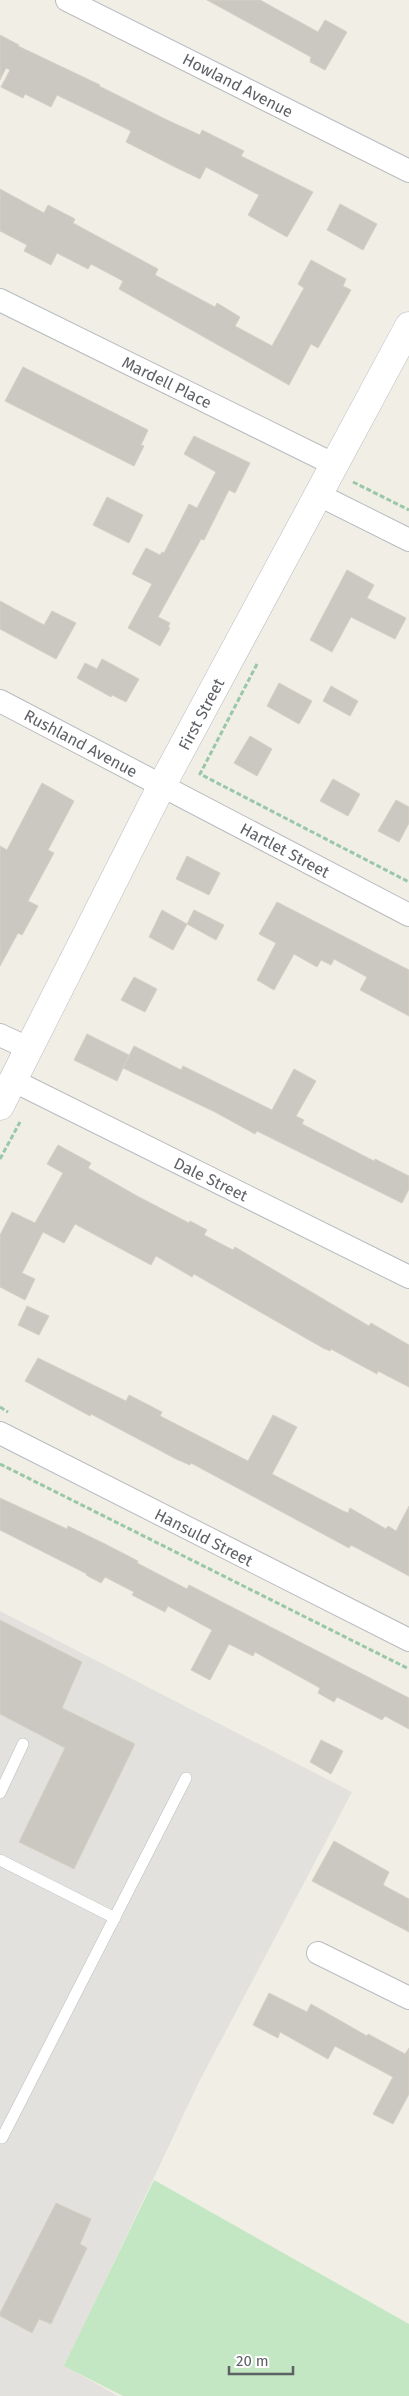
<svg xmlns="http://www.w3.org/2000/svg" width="409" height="2396" font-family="'Fira Sans',sans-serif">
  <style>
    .industrial { fill: #e3e1dd }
    .green { fill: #c2e7c2 }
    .building { fill: #cbc8c2; stroke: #d5d0c3 }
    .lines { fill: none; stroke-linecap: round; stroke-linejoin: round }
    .lane-casing { stroke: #b8bbbf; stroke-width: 12 }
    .street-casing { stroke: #b8bbbf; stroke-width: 24 }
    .secondary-casing { stroke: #b9bcc1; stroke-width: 29 }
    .path { stroke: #99c7a7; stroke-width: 3; stroke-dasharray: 5 2.5; stroke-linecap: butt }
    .lane { stroke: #fff; stroke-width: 11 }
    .street { stroke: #fff; stroke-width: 22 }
    .secondary { stroke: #fff; stroke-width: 28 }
    .labels { text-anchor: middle; stroke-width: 4; stroke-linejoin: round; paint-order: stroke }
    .street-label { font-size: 16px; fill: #5d6166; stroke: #fff }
  </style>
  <rect width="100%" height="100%" fill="#f0eee5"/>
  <path class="industrial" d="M0,1611L352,1792L199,2082L65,2366L118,2396H0Z"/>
  <path class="green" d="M154,2180L409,2324V2396H123L64,2366Z"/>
  <g class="building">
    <path d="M207,0H260L318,32L325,20L347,32L325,70L310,62L311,57Z"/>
    <path d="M0,35L19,45L18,46L100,85L99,86L167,120L200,135L202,130L244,151L241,156L313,192L287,237L248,215L259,195L206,167L200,179L175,167L126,142L131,131L57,95L51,107L25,94L23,98L1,87L10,70L6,68L0,80Z"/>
    <path d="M0,189L44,213L48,205L75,219L73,223L158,269L155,275L215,307L217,303L240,317L235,326L272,346L304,288L298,284L311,260L346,279L343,286L351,290L318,348L311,344L289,385L119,289L123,281L91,264L88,269L57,253L51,265L24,251L27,245L0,231Z"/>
    <path d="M340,204L377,224L363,250L327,230Z"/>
    <path d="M23,367L148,430L141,445L144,446L134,466L5,401Z"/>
    <path d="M194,436L250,463L235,493L229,490L204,540L201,539L158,617L170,623L168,627L170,628L160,646L128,628L152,584L132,574L146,548L160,555L162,552L164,553L189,504L197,508L216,472L184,454Z"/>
    <path d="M107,497L143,515L129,543L93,525Z"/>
    <path d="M347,570L374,585L367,598L406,618L395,639L351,617L332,652L310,640Z"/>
    <path d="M0,601L44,625L52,611L76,623L56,659L0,629Z"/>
    <path d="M102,659L139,679L126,702L112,695L111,697L77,678L85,663L97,669Z"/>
    <path d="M279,683L312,701L299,724L267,706Z"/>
    <path d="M331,686L358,701L350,716L323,701Z"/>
    <path d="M250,736L272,749L257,776L234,763Z"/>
    <path d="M333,779L360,794L348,816L320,801Z"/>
    <path d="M42,783L74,801L48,850L54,853L28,901L38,906L22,935L18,933L0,966V846L7,850Z"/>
    <path d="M396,800L409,807V823L399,842L378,831Z"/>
    <path d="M187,856L220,873L209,895L176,879Z"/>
    <path d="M277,902L409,970V1016L360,990L367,977L334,959L331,965L321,960L317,967L294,954L274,990L257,980L276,943L259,934Z"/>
    <path d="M162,910L187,924L173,950L149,937Z"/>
    <path d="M194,910L224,925L216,940L187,924Z"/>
    <path d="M134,977L157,989L145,1012L121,1000Z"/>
    <path d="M87,1034L129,1055L117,1081L74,1060Z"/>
    <path d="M134,1046L181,1070L183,1066L272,1110L294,1069L316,1081L296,1116L304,1120L302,1124L374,1161L375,1159L409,1176V1189L402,1203L257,1131L255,1134L215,1112L123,1068Z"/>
    <path d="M58,1145L91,1163L88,1168L137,1196L189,1223L190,1221L207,1230L204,1235L233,1250L235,1247L369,1326L371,1323L409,1345V1387L378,1371L377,1374L331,1349L330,1351L323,1348L194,1274L192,1277L156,1256L151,1265L75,1224L64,1243L43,1232L22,1273L35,1279L25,1300L0,1287V1235L12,1212L35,1223L63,1173L47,1164Z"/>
    <path d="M27,1306L49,1316L39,1335L18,1325Z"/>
    <path d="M38,1358L126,1401L129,1395L162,1412L160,1416L248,1461L273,1415L297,1427L272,1474L343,1511L348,1513L350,1508L386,1529L388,1526L396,1531L409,1506V1576L351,1545L349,1548L191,1463L190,1465L176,1459L91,1414L90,1416L25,1381Z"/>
    <path d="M0,1498L67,1529L68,1526L103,1543L138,1561L137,1563L187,1589L189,1585L409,1698V1729L385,1716L382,1720L337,1697L334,1702L318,1693L320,1688L255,1652L253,1656L229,1644L210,1680L191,1670L212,1630L168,1606L165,1612L132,1595L134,1592L105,1577L101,1583L86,1575L87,1574L0,1530Z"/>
    <path d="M0,1620L82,1662L62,1708L135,1744L74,1869L19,1842L65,1748L0,1714Z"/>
    <path d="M321,1740L343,1751L331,1774L310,1762Z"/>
    <path d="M334,1841L389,1872L383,1885L409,1899V1932L312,1881Z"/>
    <path d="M269,1993L307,2012L311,2004L367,2036L368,2034L405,2054L409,2048V2094L393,2124L373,2114L393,2077L335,2046L328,2059L280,2032L278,2038L253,2025Z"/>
    <path d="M56,2203L91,2219L80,2244L87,2248L51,2324L39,2319L32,2333L0,2316V2313Z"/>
  </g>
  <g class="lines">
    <g class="lane-casing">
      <g id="lane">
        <path d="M0,1793L23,1744"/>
        <path d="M0,1860L115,1918"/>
        <path d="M0,2137L2,2138L186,1778"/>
      </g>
    </g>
    <g class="street-casing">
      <g id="street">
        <path d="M67,0L409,171"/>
        <path d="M0,300L333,464"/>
        <path d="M319,495L409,540"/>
        <path d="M0,701L409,915"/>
        <path d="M0,1035L30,1049"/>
        <path d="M14,1081L409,1277"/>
        <path d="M0,1433L409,1640"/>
        <path d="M318,1953L409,1998"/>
      </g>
    </g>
    <g class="secondary-casing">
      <path id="secondary" d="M0,1106L162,785L409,326"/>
    </g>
    <g class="path">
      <path d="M353,482L409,510"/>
      <path d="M257,664L200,774L409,882"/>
      <path d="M0,1159L20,1122"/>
      <path d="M0,1407L8,1412"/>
      <path d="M0,1464L409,1669"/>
    </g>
    <use href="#lane" class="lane"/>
    <use href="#street" class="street"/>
    <use href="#secondary" class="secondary"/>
  </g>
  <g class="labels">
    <g class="street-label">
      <text transform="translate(238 85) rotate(27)" y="6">Howland Avenue</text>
      <text transform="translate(167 382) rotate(26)" y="6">Mardell Place</text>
      <text transform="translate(201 714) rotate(-62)" y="6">First Street</text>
      <text transform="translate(81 743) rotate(28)" y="6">Rushland Avenue</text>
      <text transform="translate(285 850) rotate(28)" y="6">Hartlet Street</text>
      <text transform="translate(211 1179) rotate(26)" y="6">Dale Street</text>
      <text transform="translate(204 1537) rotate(27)" y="6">Hansuld Street</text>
    </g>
  </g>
  <path d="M229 2366v8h64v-8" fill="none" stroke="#5d6166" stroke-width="2.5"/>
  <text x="236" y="2366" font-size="15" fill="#5d6166" stroke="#ffffff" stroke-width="4" paint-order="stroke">20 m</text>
</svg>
